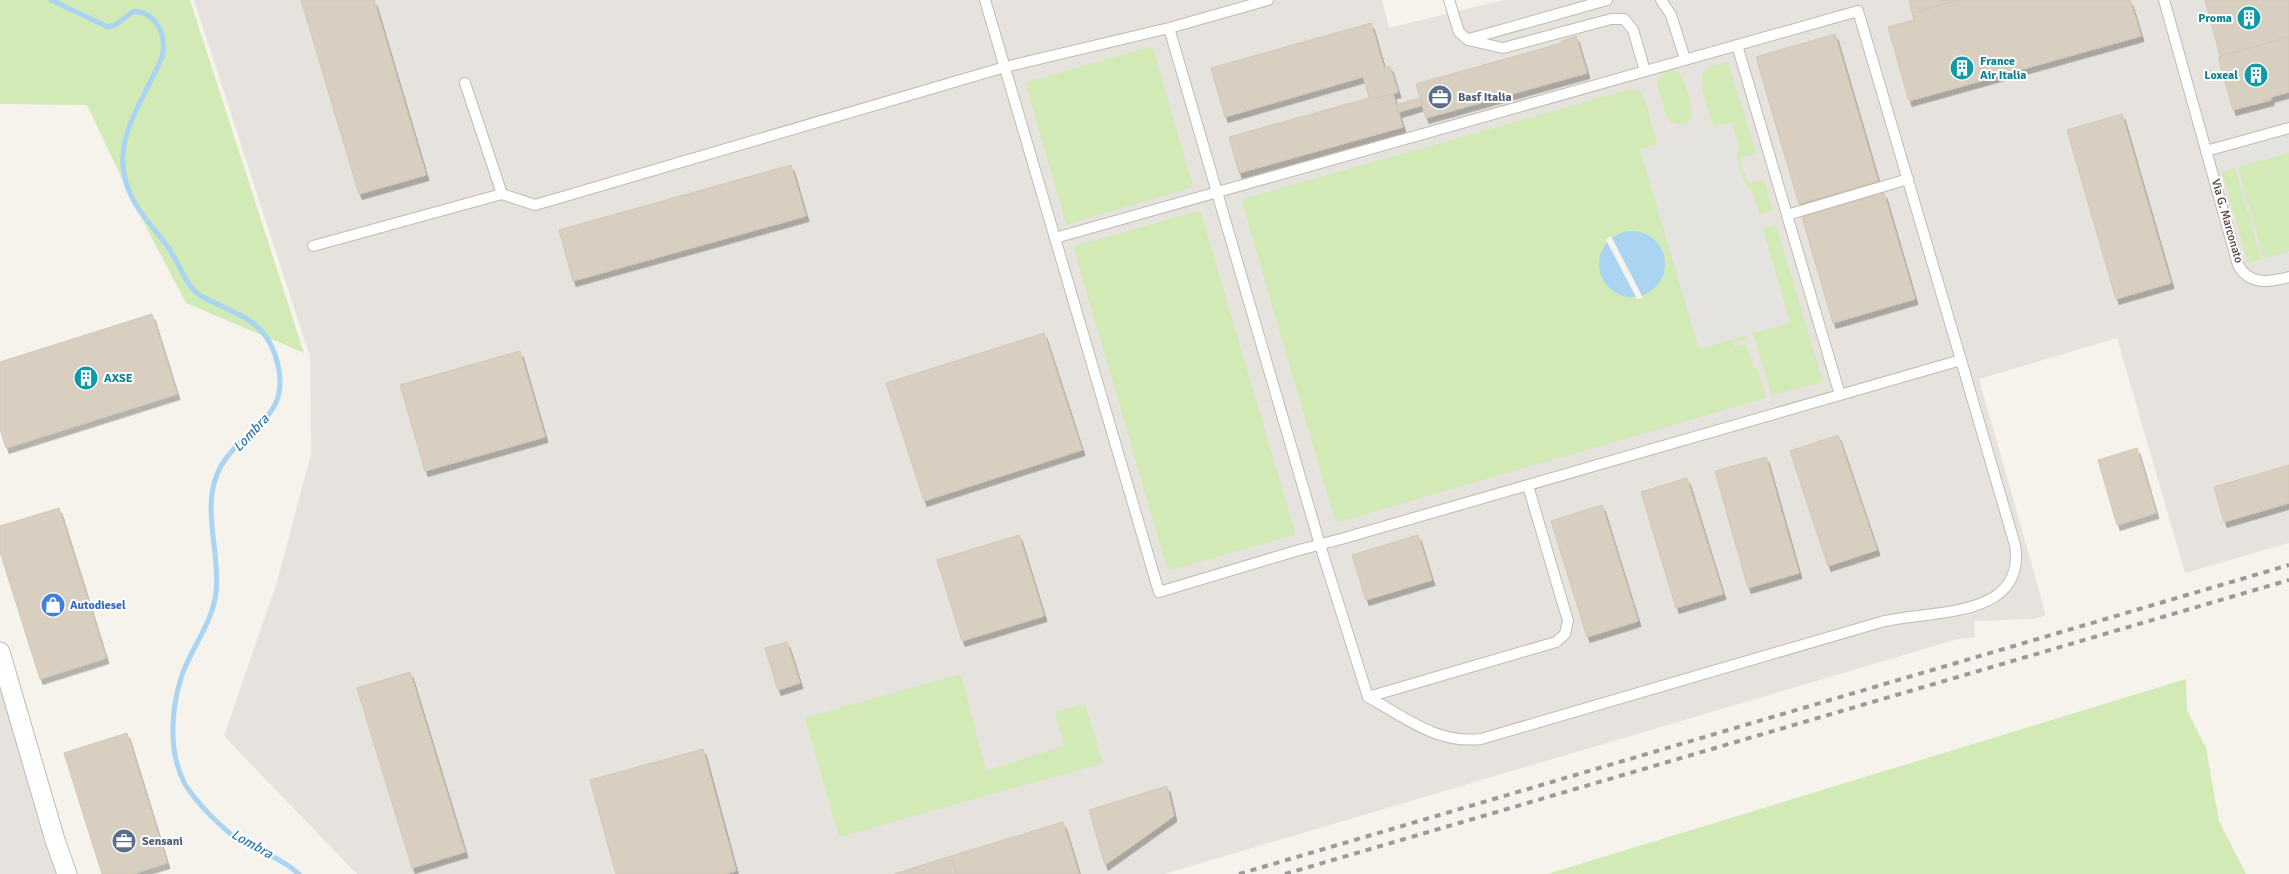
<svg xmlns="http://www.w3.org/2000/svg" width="2289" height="874" viewBox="0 0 2289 874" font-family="Signika,sans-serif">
  <defs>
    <filter id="shadow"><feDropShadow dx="3" dy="5.5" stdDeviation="0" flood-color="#0004"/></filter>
  </defs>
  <rect width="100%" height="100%" fill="#f6f3ec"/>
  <!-- industrial -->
  <g fill="#e6e2dd">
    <path d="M194 0H1382L1389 28 1503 0H2289V543L2185 573 2117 338 1979 379 2046 615 2034 619 1974 621 1975 637 1958 639 1164 874H357L224 736 277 582 311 454 310 357Z"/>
    <path d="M0 678 60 874H0Z"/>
  </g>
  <!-- green -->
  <g fill="#d2eab5">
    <path d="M0 0H190L304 353 186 303 135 206 87 105 0 104Z"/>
    <path d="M1149 47 1153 48 1193 187 1068 224 1066 223 1026 85 1027 82Z"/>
    <path d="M1728 62 1756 153 1740 158 1748 184 1764 179 1773 210 1759 215 1753 193 1745 184 1737 159 1739 148 1732 122 1714 127C1710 115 1695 78 1705 70 1711 65 1721 64 1728 62Z"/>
    <path d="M1665 71 1678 72C1684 78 1694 108 1691 116 1690 121 1687 123 1683 125L1671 122 1666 115 1657 82Z"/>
    <path d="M1628 90 1640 91 1644 97 1657 144 1640 149 1699 349 1747 335 1748 338 1733 343 1734 347 1746 344 1753 367 1757 369 1766 398 1338 522 1335 520 1242 202 1243 199Z"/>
    <path d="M2289 153V251L2264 259 2238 167Z"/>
    <path d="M2235 168 2261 259 2248 263 2222 172Z"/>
    <path d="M1198 211 1201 213 1295 532 1294 535 1170 570 1167 568 1074 249 1075 246Z"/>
    <path d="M1776 225 1823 382 1772 396 1753 333 1790 322 1763 229Z"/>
    <path d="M961 674 986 771 1064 746 1055 712 1085 704 1103 763 839 837 805 718Z"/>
    <path d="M2186 679 2187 710 2206 748 2219 821 2246 874H1547Z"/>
  </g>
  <!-- parking -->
  <g fill="#e5e3e0">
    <path d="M1732 122 1739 148 1737 159 1745 184 1753 193 1790 323 1699 349 1640 149Z"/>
    <path d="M2289 136V149L2238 164 2234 151Z"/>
    <path d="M2289 255V269L2278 272 2268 271 2265 262Z"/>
  </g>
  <!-- water -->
  <circle fill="#a9d4f2" cx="1632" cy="264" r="33"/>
  <!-- pier -->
  <path fill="#f6f3ec" d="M1610 236 1612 238 1643 298 1637 299 1636 297 1606 240Z"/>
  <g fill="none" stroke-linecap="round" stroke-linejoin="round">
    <!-- stream -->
    <path stroke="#a9d4f2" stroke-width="5" d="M51 0 108 27 115 25 134 11C158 13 167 37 162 57 140 109 101 151 138 208 147 222 159 234 168 247 179 262 185 286 201 296 236 316 267 317 278 365 291 420 242 428 221 466 199 505 221 551 216 592 213 623 190 649 181 678 171 710 168 753 185 784 192 796 203 808 213 818 222 826 229 834 239 840 261 853 278 856 299 874"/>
  </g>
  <!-- building -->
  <g fill="#d8cfc1" stroke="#d3c7b4" filter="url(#shadow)">
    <path d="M301 0H374L426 175 359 194Z"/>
    <path d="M1909 0H1959L1912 13Z"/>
    <path d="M1959 0H2130L2141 36 1909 101 1888 27 1914 20 1912 13Z"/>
    <path d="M2205 0H2289V37L2220 56Z"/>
    <path d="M1371 23 1384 68 1390 66 1398 92 1370 100 1363 77 1225 117 1211 68Z"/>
    <path d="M1835 34 1878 181 1799 204 1756 57Z"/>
    <path d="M1576 36 1587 73 1426 118 1416 84 1562 43V41Z"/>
    <path d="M2289 37V92L2271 97V100L2233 110 2218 57Z"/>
    <path d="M1393 94 1403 127 1239 173 1229 137 1369 98 1370 100Z"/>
    <path d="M1420 98 1423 105 1399 112 1396 105Z"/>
    <path d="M2122 114 2171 283 2116 299 2067 130Z"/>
    <path d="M791 165 806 216 573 281 559 230Z"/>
    <path d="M1884 193 1915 299 1833 323 1802 217Z"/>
    <path d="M152 314 177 394 6 448 0 429V362Z"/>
    <path d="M1044 333 1082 450 924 501 886 383Z"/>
    <path d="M520 351 545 437 425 471 400 385Z"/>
    <path d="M1838 435 1877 550 1828 566 1790 451Z"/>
    <path d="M2137 448 2156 513 2117 525 2098 460Z"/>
    <path d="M1766 457 1799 573 1748 588 1715 471Z"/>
    <path d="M2289 465V503L2224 522 2214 487Z"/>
    <path d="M1687 478 1723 594 1676 608 1641 492Z"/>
    <path d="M1602 505 1638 621 1587 637 1551 521Z"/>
    <path d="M59 508 106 658 40 679 0 552V526Z"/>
    <path d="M1019 535 1044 616 962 641 937 560Z"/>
    <path d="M1418 535 1432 580 1366 600 1352 555Z"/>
    <path d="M787 642 800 683 778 690 765 648Z"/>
    <path d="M410 672 465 852 412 868 357 688Z"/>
    <path d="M127 733 167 863 132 874H102L64 753Z"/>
    <path d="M703 749 736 871 724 874H616L590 780Z"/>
    <path d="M1167 786 1174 816 1105 865 1089 810Z"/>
    <path d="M1063 822 1079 874H957L951 856Z"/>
    <path d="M951 856 957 874H894Z"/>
  </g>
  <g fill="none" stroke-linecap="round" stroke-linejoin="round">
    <defs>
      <g id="lane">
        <path d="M985 0 1159 592 1299 550 1341 539 1961 360 2015 545C2027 620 1928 610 1881 622L1481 739C1436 744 1405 717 1368 697L1320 545 1169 28 1268 0"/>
        <path d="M1449 0 1459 32 1468 40 1503 48 1611 19H1624L1633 30 1645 71"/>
        <path d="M1661 0 1671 15 1685 59"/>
        <path d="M2164 0 2238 265C2250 286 2269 282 2289 277"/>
        <path d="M1469 39 1607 0"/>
        <path d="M1737 45 1840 395"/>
        <path d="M465 83 502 194 535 205 1005 67 1169 28"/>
        <path d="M2206 151 2289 128"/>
        <path d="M1787 215 1908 179"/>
        <path d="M1055 238 1858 11 1961 360"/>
        <path d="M313 246 502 194"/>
        <path d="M1368 697 1556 642 1565 634 1568 621 1528 486"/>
      </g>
      <path id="street" d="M0 652 55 840 67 874"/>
    </defs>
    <!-- lane casing -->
    <use href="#lane" stroke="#c2bbae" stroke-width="12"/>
    <!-- street casing -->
    <use href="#street" stroke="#c2bbae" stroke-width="21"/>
    <!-- lane -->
    <use href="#lane" stroke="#fff" stroke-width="10"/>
    <!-- street -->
    <use href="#street" stroke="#fff" stroke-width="19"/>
    <!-- rail -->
    <g stroke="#9a9a9a" stroke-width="4" stroke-dasharray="6 6" stroke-linecap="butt">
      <path d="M1239 874 2289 565"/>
      <path d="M1285 874 2289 580"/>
    </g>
  </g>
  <!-- icons -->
  <defs>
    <symbol id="building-disc" viewBox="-11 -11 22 22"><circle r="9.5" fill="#0f9aa8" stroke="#fff"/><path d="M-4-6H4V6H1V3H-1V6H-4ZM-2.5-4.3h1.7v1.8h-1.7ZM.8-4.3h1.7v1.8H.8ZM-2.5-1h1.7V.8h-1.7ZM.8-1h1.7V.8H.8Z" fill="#fff"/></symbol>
    <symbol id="office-disc" viewBox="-11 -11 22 22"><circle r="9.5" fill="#5c6f8a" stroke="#fff"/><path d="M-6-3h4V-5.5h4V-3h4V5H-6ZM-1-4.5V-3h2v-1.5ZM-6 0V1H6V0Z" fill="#fff"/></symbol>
    <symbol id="shop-disc" viewBox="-11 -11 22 22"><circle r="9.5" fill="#3f7fe0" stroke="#fff"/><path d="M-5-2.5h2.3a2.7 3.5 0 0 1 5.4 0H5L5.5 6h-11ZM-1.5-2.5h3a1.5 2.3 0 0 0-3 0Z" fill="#fff"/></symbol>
  </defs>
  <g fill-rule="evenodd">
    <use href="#building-disc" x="2235" y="4" width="28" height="28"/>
    <use href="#building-disc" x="1948" y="54" width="28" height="28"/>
    <use href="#building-disc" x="2242" y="61" width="28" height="28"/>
    <use href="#office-disc" x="1426" y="83" width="28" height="28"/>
    <use href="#building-disc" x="72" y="364" width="28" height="28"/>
    <use href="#shop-disc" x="39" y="591" width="28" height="28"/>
    <use href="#office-disc" x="110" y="827" width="28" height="28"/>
  </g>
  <g text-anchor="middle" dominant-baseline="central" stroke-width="4" stroke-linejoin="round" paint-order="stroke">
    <!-- culture labels -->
    <g font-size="12" font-weight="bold" fill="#0d838f" stroke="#fff" text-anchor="end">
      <text x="2232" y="18">Proma</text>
      <text x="1980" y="61" text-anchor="start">France<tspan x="1980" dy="14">Air Italia</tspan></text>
      <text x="2238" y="75">Loxeal</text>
      <text x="104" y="378" text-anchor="start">AXSE</text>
    </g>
    <!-- service labels -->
    <g font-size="12" font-weight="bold" fill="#4e5e75" stroke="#fff" text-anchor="start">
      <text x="1458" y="97">Basf Italia</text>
      <text x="142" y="841">Sensani</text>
    </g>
    <!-- street labels -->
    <g font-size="12" fill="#4b4439" stroke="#fff">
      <text transform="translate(2227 221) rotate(74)">Via G. Marconato</text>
    </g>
    <!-- shop labels -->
    <g font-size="12" font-weight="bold" fill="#366cbe" stroke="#fff" text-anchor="start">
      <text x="70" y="605">Autodiesel</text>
    </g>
    <!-- water labels -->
    <g font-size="14" font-style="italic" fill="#2e7ab2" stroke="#fff">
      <text transform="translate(251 433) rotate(-47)">Lombra</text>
      <text transform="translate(252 844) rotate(29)">Lombra</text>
    </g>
  </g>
</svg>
